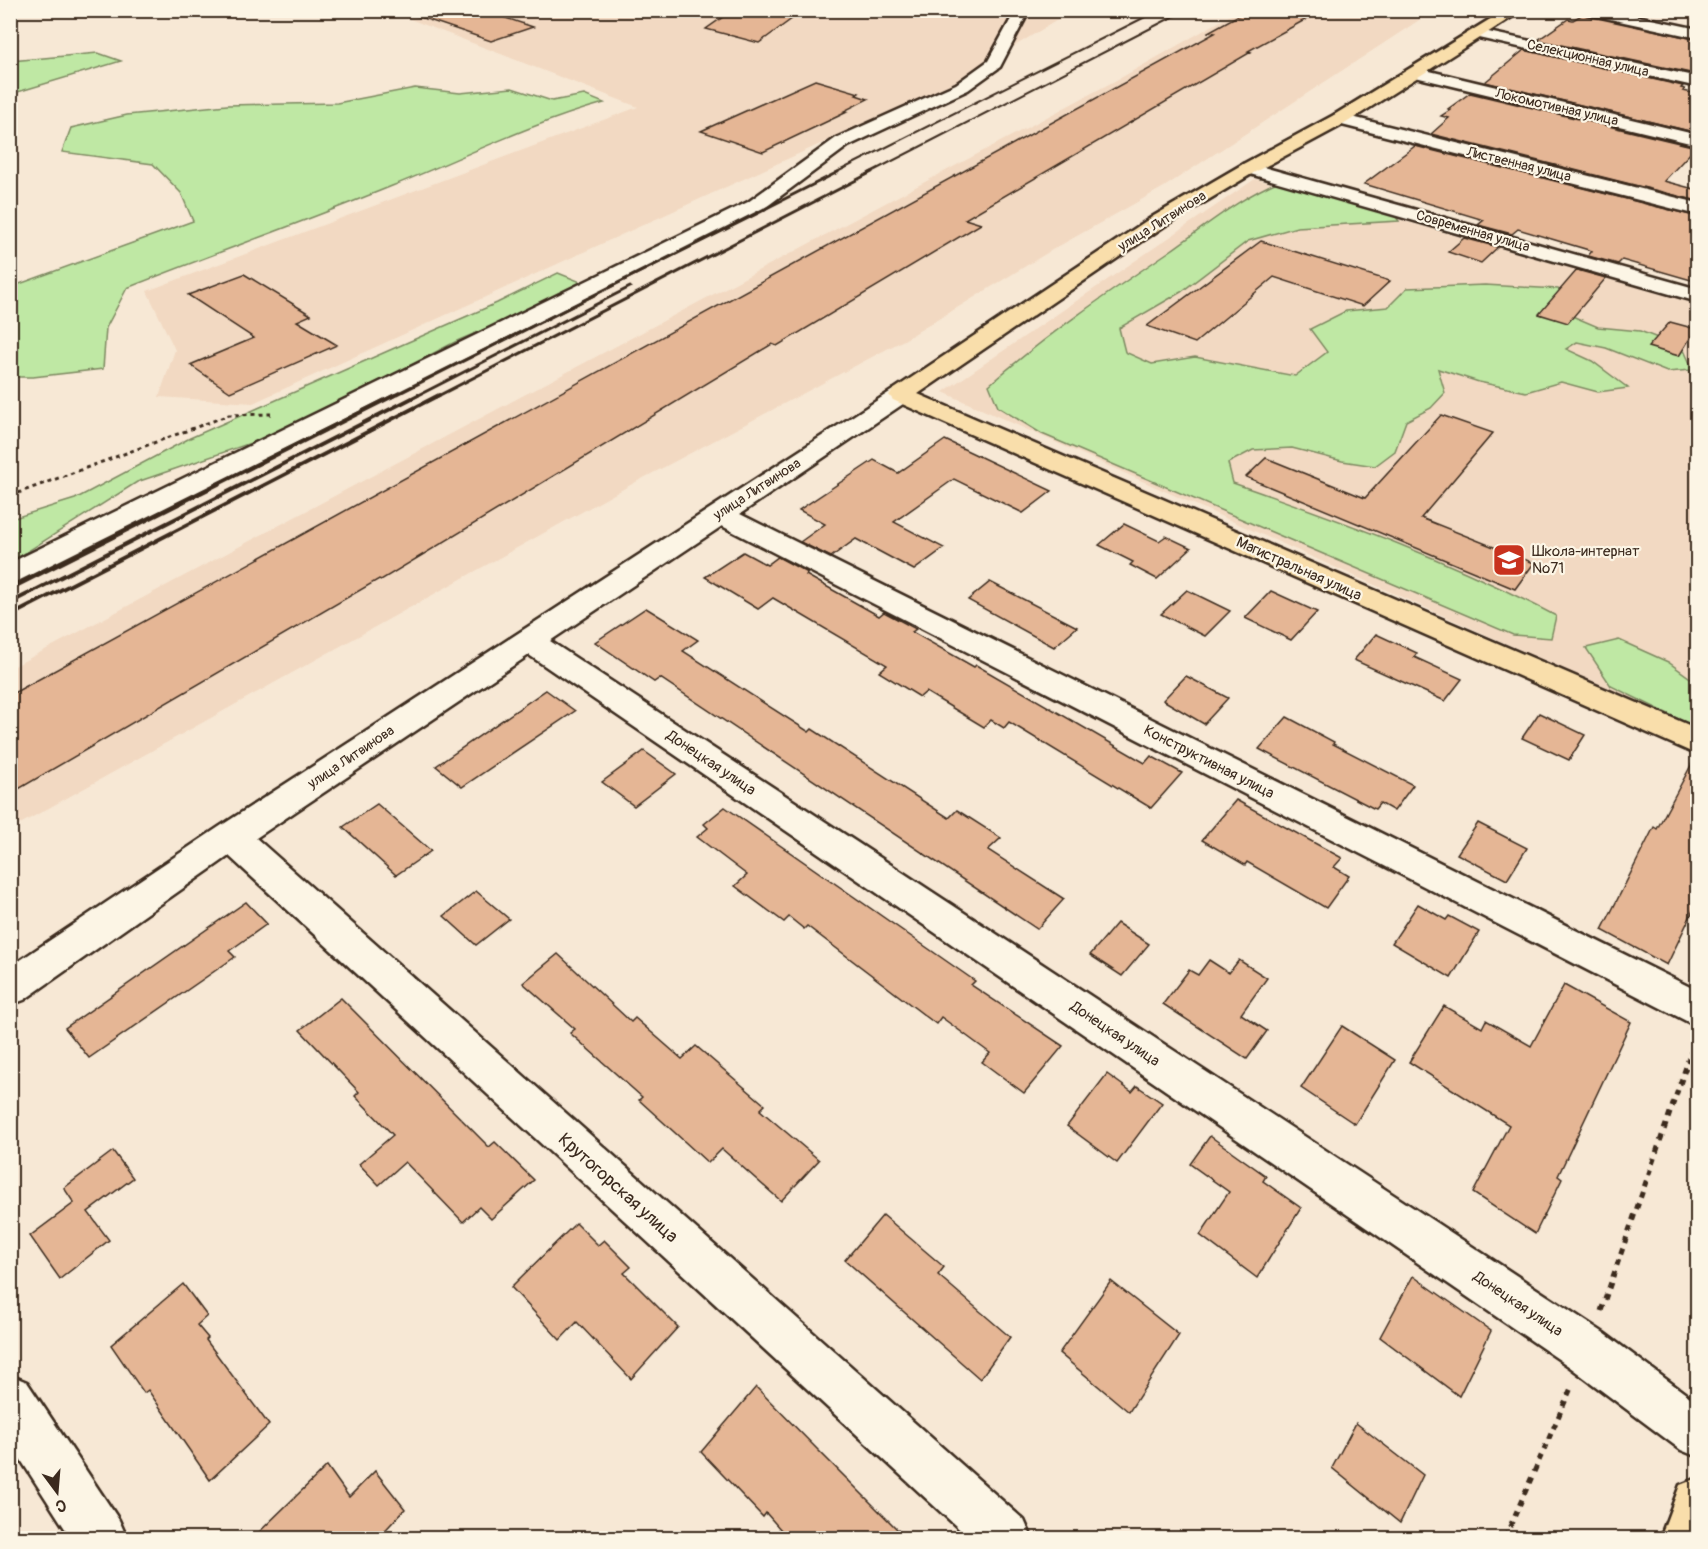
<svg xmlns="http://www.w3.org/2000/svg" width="1708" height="1549" viewBox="0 0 1708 1549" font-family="Pangolin,sans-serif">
  <rect width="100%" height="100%" fill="#f7e8d5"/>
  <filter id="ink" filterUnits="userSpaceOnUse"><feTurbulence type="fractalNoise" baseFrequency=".0167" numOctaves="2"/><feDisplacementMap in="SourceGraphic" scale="12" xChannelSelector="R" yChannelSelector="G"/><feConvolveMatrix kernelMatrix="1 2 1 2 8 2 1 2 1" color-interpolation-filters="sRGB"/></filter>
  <g filter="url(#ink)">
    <!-- built -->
    <g fill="#f2d9c2">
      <path d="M389 11H1072L956 82 253 403 159 397 175 350 147 291 638 107Z"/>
      <path d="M1238 11H1433L1164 187 1052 250 904 340 634 483 11 829V668L1124 76Z"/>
      <path d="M1255 179 1697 304V729L943 392Z"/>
    </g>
    <!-- green -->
    <g fill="#bfe8a4" stroke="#7d8961" stroke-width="1.5">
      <path d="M98 53 121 61 11 94V61Z"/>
      <path d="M415 88 460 93 512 88 552 101 584 95 604 103C531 123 462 158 392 186 304 222 215 253 127 288L106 328 103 369 33 377H11V287L193 221 181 193 153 164 62 152 71 128 127 115 227 105 337 103Z"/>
      <path d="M1287 178 1390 209 1399 221 1297 227 1248 241 1181 292 1119 328 1125 352 1152 364 1195 357 1295 376 1327 352 1310 329 1346 311 1388 307 1407 288 1485 285 1558 289 1576 302 1565 313 1598 327 1640 331 1683 348 1693 370 1698 369 1697 399 1693 395 1690 371 1692 370 1667 372 1606 348 1577 342 1566 349 1592 361 1628 388 1598 392 1561 382 1526 392 1479 382 1438 369 1445 393 1431 408 1406 421 1395 451 1375 466 1342 461 1292 448 1253 450 1228 463 1233 483C1343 521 1454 562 1556 616L1551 638 1513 635 1042 434 998 407 989 385C1045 336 1108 293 1170 251 1207 225 1244 194 1287 178Z"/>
      <path d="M558 273 586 284 568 294 457 341 280 433 137 482 11 562V519L75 499 190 438 497 303Z"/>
      <path d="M1619 640 1668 662 1697 683V728L1611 686 1586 648Z"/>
    </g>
    <!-- building -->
    <g fill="#e5b695" stroke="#3b2a1e" stroke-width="1.5">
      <path d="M415 10H482L533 27 491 41 414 15Z"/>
      <path d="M733 10H804L759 43 706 29Z"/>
      <path d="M1248 10H1323L1248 51 1251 52 965 219 981 224 777 346 772 344 381 580 379 579 10 794V695L1215 33 1208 32Z"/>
      <path d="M1583 14 1698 40V72L1695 74 1538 40 1568 19 1573 20Z"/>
      <path d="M1524 50 1683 86 1681 88 1685 89 1683 91 1698 94V133L1485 82Z"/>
      <path d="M815 80 859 93 856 95 868 99 844 111 847 112 763 152 701 131Z"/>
      <path d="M1470 93 1696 147 1664 181 1698 190V201L1431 134 1449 118 1441 116 1450 110 1448 109Z"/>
      <path d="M1415 146 1698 217V282L1622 260 1618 264 1588 256 1592 251 1518 229 1512 234 1478 225 1484 220 1364 184Z"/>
      <path d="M1464 238 1498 247 1481 263 1448 252Z"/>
      <path d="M1261 241 1390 281 1363 306 1274 277 1195 343 1147 326Z"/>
      <path d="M1577 270 1606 278 1568 323 1539 314Z"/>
      <path d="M244 274 311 315 297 321 337 345 230 392 190 365 254 338 188 295Z"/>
      <path d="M1670 322 1696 329 1679 356 1648 347Z"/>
      <path d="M1441 415 1493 433 1421 518 1534 563 1515 589 1246 477 1266 458 1365 498Z"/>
      <path d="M945 440 1052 491 1023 513 954 479 894 522 944 548 914 570 856 539 831 557 800 542 825 524 799 510 874 460 898 473Z"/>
      <path d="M1124 524 1159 541 1166 536 1191 548 1157 579 1130 565 1133 562 1099 545Z"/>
      <path d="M743 552 767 565 778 557 808 573 806 575 879 616 884 612 916 629 912 632 974 667 976 665 1145 763 1151 756 1182 773 1151 808 1009 722 1004 728 991 720 984 727 926 692 920 697 879 672 887 665 773 598 758 609 705 577Z"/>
      <path d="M990 582 1077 627 1054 647 968 600Z"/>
      <path d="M1187 590 1230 611 1205 636 1161 614Z"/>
      <path d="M1271 591 1317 612 1291 640 1245 618Z"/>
      <path d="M646 608 698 640 683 651 809 732 812 729 949 818 957 810 1001 838 988 850 1064 899 1037 929 660 678 654 682 595 642Z"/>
      <path d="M1376 634 1417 653 1414 657 1462 679 1445 701 1354 660Z"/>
      <path d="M1186 676 1228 698 1204 724 1163 700Z"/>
      <path d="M546 690 575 711 462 787 436 766Z"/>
      <path d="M1539 713 1585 735 1569 760 1522 738Z"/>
      <path d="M1287 717 1334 742 1333 744 1413 785 1394 811 1380 803 1375 809 1259 749Z"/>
      <path d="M644 751 676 774 634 806 602 782Z"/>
      <path d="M1696 756 1698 757V900L1667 965 1602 930 1654 827 1657 829Z"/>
      <path d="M1236 800 1342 858 1334 867 1349 876 1326 908 1247 862 1245 865 1202 840Z"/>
      <path d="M377 804 431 851 396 875 343 827Z"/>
      <path d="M725 807 975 981 971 985 1063 1046 1024 1093 982 1062 990 1053 941 1017 936 1024 807 926 804 929 789 917 784 922 735 886 747 875 697 837 708 828 704 824Z"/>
      <path d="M1478 823 1527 848 1507 880 1457 854Z"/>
      <path d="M476 891 509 919 476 945 444 916Z"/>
      <path d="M246 902 267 924 229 951 235 957 89 1058 65 1028Z"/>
      <path d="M1418 904 1446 920 1449 916 1479 932 1451 978 1392 943Z"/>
      <path d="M1117 923 1149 944 1122 976 1090 955Z"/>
      <path d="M558 954 631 1022 635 1018 682 1059 696 1046 765 1105 760 1110 819 1160 781 1201 722 1149 708 1163 639 1100 642 1097 570 1033 575 1029 523 983Z"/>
      <path d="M1209 960 1229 973 1239 960 1267 978 1241 1014 1267 1031 1247 1059 1163 1004 1189 970 1198 975Z"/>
      <path d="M1564 985 1631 1022 1558 1176 1562 1179 1535 1234 1473 1193 1509 1125 1409 1062 1444 1006 1482 1028 1486 1020 1531 1046Z"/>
      <path d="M341 998 489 1147 495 1142 534 1180 491 1219 479 1207 463 1222 405 1162 379 1185 359 1164 393 1135 355 1096 359 1092 300 1030Z"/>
      <path d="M1342 1026 1395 1060 1355 1124 1301 1088Z"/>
      <path d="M1107 1074 1132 1092 1137 1086 1162 1103 1117 1163 1067 1126Z"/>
      <path d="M1210 1136 1266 1176 1263 1181 1301 1208 1257 1278 1200 1235 1229 1192 1190 1164Z"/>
      <path d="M113 1151 133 1178 88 1212 109 1240 60 1279 30 1236 74 1203 64 1188Z"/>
      <path d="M883 1215 944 1267 938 1275 1010 1337 980 1379 845 1260Z"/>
      <path d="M576 1223 598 1245 604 1240 631 1267 624 1273 678 1327 631 1379 577 1322 560 1340 511 1287Z"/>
      <path d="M1413 1276 1491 1331 1459 1396 1380 1337Z"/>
      <path d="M1111 1281 1179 1335 1129 1412 1059 1353Z"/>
      <path d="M183 1284 207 1316 197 1325 208 1338 206 1340 269 1425 210 1480 148 1390 144 1393 111 1345Z"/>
      <path d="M756 1387 817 1449 907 1539H789L766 1513 763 1517 701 1452Z"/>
      <path d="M1356 1423 1423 1475 1400 1523 1332 1468Z"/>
      <path d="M327 1466 349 1497 375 1471 405 1509 377 1539H252Z"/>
    </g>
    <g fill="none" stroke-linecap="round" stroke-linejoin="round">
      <defs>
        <g id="minor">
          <path d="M1007 10H1022L1026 17 1000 67 968 90 848 146 762 210 20 580 10 583V563L748 202 836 138 956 84 988 61 1012 17Z"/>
          <path d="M1580 10H1609L1698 29V38L1587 14Z"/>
          <path d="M1479 30 1698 77V87L1474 37 1472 34Z"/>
          <path d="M1417 68 1698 135V145L1411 76 1409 73Z"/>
          <path d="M1340 114 1698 203V215L1334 123 1331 119 1334 115Z"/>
          <path d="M1249 163 1698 289V302L1243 172 1240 168 1243 164Z"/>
          <path d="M901 388 909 390 913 395 909 400 740 514 1698 991V1027L722 526 550 641 1604 1333 1698 1403V1457L1681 1450 1570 1367 529 655 256 838 1024 1520 1032 1538H969L229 856 24 1000 10 1005V967L219 827 893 390Z"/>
          <path d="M10 1375 27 1382 119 1520 127 1538H71L10 1443Z"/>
        </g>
        <g id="major">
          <path d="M1505 10H1523L1346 123 1255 172 1166 225 918 394 1698 729V755L893 400 889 395 893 390 1152 217 1243 164 1334 115Z"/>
          <path d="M1698 1478V1538H1660L1680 1485Z"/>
        </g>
      </defs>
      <!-- minor casing -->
      <use href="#minor" stroke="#3b2a1e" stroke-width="5"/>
      <!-- major casing -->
      <use href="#major" stroke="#3b2a1e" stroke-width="5"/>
      <!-- path-far2 -->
      <path stroke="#3b2a1e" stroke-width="3" stroke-dasharray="4 4" stroke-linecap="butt" d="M10 496 229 415 271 414"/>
      <!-- path-far1 -->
      <path stroke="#3b2a1e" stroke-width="4" stroke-dasharray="4.5 4.5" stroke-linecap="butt" d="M1687 1062 1694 1043"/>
      <!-- path -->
      <g stroke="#3b2a1e" stroke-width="5" stroke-dasharray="6 6" stroke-linecap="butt">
        <path d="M1601 1311 1688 1061"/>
        <path d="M1505 1538 1571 1388"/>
      </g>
      <!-- minor -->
      <use href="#minor" fill="#fcf5e5" fill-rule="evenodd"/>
      <!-- major -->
      <use href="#major" fill="#f9deab" fill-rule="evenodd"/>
      <!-- rail-far2 -->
      <g stroke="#3b2a1e" stroke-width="2">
        <path d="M835 173 1159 10"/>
        <path d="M869 173 1186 10"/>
      </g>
      <!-- rail-far1 -->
      <g stroke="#3b2a1e" stroke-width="3">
        <path d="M392 397 838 172"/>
        <path d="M415 397 630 287"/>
        <path d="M436 397 872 172"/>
      </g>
      <!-- rail -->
      <g stroke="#3b2a1e" stroke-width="4">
        <path d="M10 589 395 395"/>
        <path d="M10 603 418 395"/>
        <path d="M10 616 439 395"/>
      </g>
    </g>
  </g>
  <!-- icons -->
  <defs>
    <symbol id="school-square" viewBox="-11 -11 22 22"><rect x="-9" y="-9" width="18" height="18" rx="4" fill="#c8321e" stroke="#fcf5e5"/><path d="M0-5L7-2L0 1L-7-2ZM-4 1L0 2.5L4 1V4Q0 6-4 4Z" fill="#fff"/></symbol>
  </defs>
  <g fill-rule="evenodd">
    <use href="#school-square" x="1490" y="541" width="38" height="38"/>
  </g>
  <g text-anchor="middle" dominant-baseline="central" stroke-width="4.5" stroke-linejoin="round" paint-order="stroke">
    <!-- far-street labels -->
    <g font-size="14" fill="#3b2a1e" stroke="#fcf5e5">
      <text transform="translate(1588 58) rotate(13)">Селекционная улица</text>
      <text transform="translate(1557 107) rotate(13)">Локомотивная улица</text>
      <text transform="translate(1519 164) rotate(14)">Лиственная улица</text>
      <text transform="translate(1162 221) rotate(-32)">улица Литвинова</text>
      <text transform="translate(1473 231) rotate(16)">Современная улица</text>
      <text transform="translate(757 489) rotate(-33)">улица Литвинова</text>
      <text transform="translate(351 757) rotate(-34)">улица Литвинова</text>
    </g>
    <!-- poi labels -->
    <g font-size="15" fill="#3b2a1e" stroke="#fcf5e5" text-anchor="start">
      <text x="1532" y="551">Школа-интернат<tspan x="1532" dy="17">№71</tspan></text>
    </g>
    <!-- street labels -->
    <g font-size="15" fill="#3b2a1e" stroke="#fcf5e5">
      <text transform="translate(1299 569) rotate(24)">Магистральная улица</text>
      <text transform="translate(1209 762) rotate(27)">Конструктивная улица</text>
      <text transform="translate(711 763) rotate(34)">Донецкая улица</text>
      <text transform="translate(1115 1034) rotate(34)">Донецкая улица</text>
      <text transform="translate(1518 1304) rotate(34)">Донецкая улица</text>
    </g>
    <!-- near-street labels -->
    <g font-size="18" fill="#3b2a1e" stroke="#fcf5e5">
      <text transform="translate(618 1188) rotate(42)">Крутогорская улица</text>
    </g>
  </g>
  <!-- margin -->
  <rect width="1708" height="1549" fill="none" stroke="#fcf5e5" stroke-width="36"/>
  <rect x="18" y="18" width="1672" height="1513" fill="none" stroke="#3b2a1e" stroke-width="2" filter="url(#ink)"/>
  <!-- north arrow -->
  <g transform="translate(57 1492) rotate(164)" stroke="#fcf5e5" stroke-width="4.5" paint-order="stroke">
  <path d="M0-4.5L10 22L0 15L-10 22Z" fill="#3b2a1e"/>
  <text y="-9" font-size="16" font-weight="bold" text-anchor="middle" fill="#3b2a1e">С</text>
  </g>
</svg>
